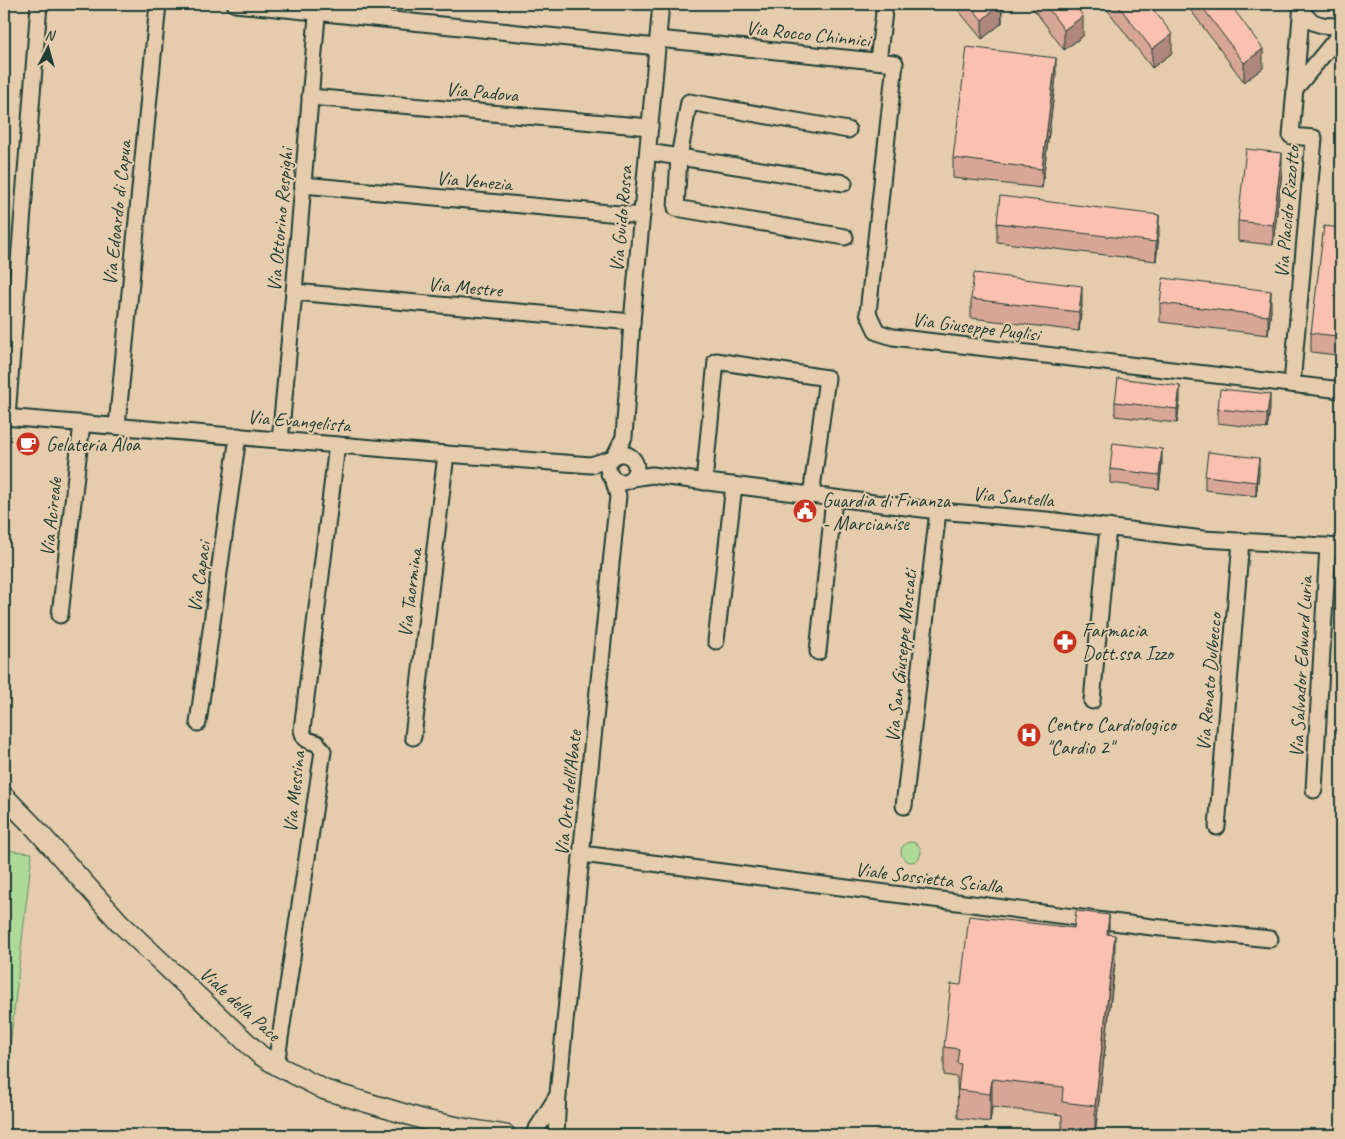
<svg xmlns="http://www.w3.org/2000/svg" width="1345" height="1139" viewBox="0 0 1345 1139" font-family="Caveat,sans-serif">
  <rect width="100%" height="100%" fill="#e5ccad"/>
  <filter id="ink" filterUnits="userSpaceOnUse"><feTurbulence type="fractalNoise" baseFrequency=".02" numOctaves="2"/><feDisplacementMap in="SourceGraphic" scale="10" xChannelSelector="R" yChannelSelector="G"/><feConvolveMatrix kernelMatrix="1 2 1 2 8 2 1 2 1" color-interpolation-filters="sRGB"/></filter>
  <g filter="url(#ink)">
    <!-- green -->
    <g fill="#aeda98" stroke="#668c66">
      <circle cx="911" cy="852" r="10"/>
      <path d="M4 850 32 853 4 1099Z"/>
    </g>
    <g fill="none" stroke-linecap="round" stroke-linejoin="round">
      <defs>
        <g id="minor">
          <path d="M235 4 657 47"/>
          <path d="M1302 7C1303 9 1304 12 1305 15 1313 26 1329 27 1341 25"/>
          <path d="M658 39 895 63 868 313 877 332 893 337 1341 390"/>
          <path d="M878 61 885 4"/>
          <path d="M1295 89 1341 33"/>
          <path d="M310 97 650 127"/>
          <path d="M648 152 844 183"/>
          <path d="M303 185 642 216"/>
          <path d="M845 237 676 208 679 157 689 102 848 130"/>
          <path d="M294 292 632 322"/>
          <path d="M1292 384 1314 138 1291 136 1302 4"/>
          <path d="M4 417 446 454 591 465 610 459"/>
          <path d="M7 417 39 4"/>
          <path d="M117 426 158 4"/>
          <path d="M280 440 294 292 318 4"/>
          <circle cx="622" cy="468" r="14"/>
          <path d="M615 455 624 437 632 322 661 4"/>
          <path d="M632 478 652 475 938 511 1047 520 1203 539 1341 547"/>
          <path d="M704 482 716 361 827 378 811 496"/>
          <path d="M60 615 82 423"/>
          <path d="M716 641 734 485"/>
          <path d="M818 652 834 499"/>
          <path d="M1092 701 1108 527"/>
          <path d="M198 723 238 436"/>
          <path d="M413 737 446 454"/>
          <path d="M1314 790 1328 546"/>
          <path d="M904 806 938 511"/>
          <path d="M1217 827 1241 541"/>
          <path d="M582 854 1152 927 1270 939"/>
          <path d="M276 1065 323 751 317 743C308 741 304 740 302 730L337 445"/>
          <path d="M533 1135 558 1095"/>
          <path d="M556 1135 558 1094 584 826 618 496 613 478"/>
        </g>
        <path id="tertiary" d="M4 796 35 828 120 923 260 1055 276 1065 325 1090 425 1120 468 1129 506 1135"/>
      </defs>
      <!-- minor casing -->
      <use href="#minor" stroke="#1f3d34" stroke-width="19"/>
      <!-- tertiary casing -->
      <use href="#tertiary" stroke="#1f3d34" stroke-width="22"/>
      <!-- minor -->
      <use href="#minor" stroke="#e5ccad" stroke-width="15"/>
      <!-- tertiary -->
      <use href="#tertiary" stroke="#e5ccad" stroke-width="19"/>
    </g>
    <!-- wall -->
    <g fill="#d7a697" stroke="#1f3d34">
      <path d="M953 4H1002V23L982 39Z"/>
      <path d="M1030 4H1074L1083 36 1064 50Z"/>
      <path d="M1103 4H1149L1172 53 1152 68Z"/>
      <path d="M1186 4H1230L1263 68 1244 82Z"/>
      <path d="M1056 77 1042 188 953 178V158Z"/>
      <path d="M1282 172 1273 245 1238 241V221Z"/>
      <path d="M997 223 1159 235 1156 261 997 242Z"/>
      <path d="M1341 228 1337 355 1311 352V333Z"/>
      <path d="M971 299 1082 305 1079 331 971 318Z"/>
      <path d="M1160 303 1271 310 1268 335 1160 322Z"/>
      <path d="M1180 400 1177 423 1115 416V402Z"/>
      <path d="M1218 409H1270L1267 429 1218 423Z"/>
      <path d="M1162 463 1159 489 1110 483V469Z"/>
      <path d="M1259 473 1256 496 1205 490V476Z"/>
      <path d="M1109 934 1115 963 1095 1134 1062 1130V1115L992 1107 990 1122 958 1118 957 1077 944 1075V1047L961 985Z"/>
    </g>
    <!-- shaded-wall -->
    <g fill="#af877b" stroke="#1f3d34">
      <path d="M1001 4 1002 23 982 39V20Z"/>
      <path d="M1083 16V36L1064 50V30Z"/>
      <path d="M1172 34V53L1152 68V49Z"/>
      <path d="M1263 49V68L1244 82V63Z"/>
      <path d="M1056 58V77L1042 188V169Z"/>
      <path d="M1282 153V172L1273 245V225Z"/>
      <path d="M1159 215V235L1156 261V242Z"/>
      <path d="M1082 286V305L1079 331V312Z"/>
      <path d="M1271 291V310L1268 335V316Z"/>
      <path d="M1341 296V316L1337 355V336Z"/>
      <path d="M1180 386V400L1177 423V409Z"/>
      <path d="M1270 394V409L1267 429V414Z"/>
      <path d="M1162 449V463L1159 489V475Z"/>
      <path d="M1259 458V473L1256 496V482Z"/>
      <path d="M1109 915V943L1107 934Z"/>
      <path d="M1115 935V963L1095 1134V1106Z"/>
      <path d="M992 1079V1107L990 1122V1094Z"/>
    </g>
    <!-- building -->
    <g fill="#fac1b0" stroke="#1f3d34">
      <path d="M969 4H1001L982 20Z"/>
      <path d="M1045 4H1074L1083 16 1064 30Z"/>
      <path d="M1117 4H1149L1172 34 1152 49Z"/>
      <path d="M1200 4H1230L1263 49 1244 63Z"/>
      <path d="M967 47 1056 58 1042 169 953 158Z"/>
      <path d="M1246 149 1282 153 1273 225 1238 221Z"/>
      <path d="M1000 196 1159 215 1156 242 997 223Z"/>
      <path d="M1324 226 1341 228V296L1337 336 1311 333Z"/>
      <path d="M974 273 1082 286 1079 312 971 299Z"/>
      <path d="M1163 278 1271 291 1268 316 1160 303Z"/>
      <path d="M1118 378 1180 386 1177 409 1115 402Z"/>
      <path d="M1220 389 1270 394 1267 414 1218 409Z"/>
      <path d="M1113 443 1162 449 1159 475 1110 469Z"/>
      <path d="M1208 452 1259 458 1256 482 1205 476Z"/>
      <path d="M1076 911 1109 915 1107 934 1115 935 1095 1106 1062 1102 1063 1087 992 1079 990 1094 958 1090 961 1064 957 1063 959 1049 944 1047 951 984 961 985 969 916 1074 928Z"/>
    </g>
  </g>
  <!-- icons -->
  <defs>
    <symbol id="cafe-disc" viewBox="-11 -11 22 22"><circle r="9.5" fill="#c8321e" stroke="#e5ccad"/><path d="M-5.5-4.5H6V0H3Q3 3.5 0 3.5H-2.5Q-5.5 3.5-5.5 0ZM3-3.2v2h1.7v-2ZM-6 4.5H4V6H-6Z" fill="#fff"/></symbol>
    <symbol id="civic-disc" viewBox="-11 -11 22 22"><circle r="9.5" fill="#c8321e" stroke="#e5ccad"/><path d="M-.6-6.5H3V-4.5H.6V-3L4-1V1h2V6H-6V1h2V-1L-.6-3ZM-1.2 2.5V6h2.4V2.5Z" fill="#fff"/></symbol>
    <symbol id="pharmacy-disc" viewBox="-11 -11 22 22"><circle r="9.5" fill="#c8321e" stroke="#e5ccad"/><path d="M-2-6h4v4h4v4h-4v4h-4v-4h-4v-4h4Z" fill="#fff"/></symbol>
    <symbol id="hospital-disc" viewBox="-11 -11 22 22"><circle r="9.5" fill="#c8321e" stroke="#e5ccad"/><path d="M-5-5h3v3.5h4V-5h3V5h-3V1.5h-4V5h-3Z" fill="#fff"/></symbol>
  </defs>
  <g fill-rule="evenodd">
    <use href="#cafe-disc" x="14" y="430" width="28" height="28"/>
    <use href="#civic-disc" x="791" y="497" width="28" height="28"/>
    <use href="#pharmacy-disc" x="1051" y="628" width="28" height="28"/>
    <use href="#hospital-disc" x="1015" y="721" width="28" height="28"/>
  </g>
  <g text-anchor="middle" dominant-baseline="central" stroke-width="4" stroke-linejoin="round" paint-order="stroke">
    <!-- street labels -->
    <g font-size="20" fill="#1f3d34" stroke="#e5ccad">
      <text transform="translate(808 34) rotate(6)">Via Rocco Chinnici</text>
      <text transform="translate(482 92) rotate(5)">Via Padova</text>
      <text transform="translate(474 181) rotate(5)">Via Venezia</text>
      <text transform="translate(1287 212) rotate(-85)">Via Placido Rizzotto</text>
      <text transform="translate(117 213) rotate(-84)">Via Edoardo di Capua</text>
      <text transform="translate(621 219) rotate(-85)">Via Guido Rossa</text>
      <text transform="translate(280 220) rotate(-85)">Via Ottorino Respighi</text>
      <text transform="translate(465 287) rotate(5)">Via Mestre</text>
      <text transform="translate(976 327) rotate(7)">Via Giuseppe Puglisi</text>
      <text transform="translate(299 421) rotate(5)">Via Evangelista</text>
      <text transform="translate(1013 497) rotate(5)">Via Santella</text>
      <text transform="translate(51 517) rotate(-84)">Via Acireale</text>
      <text transform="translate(199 577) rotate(-82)">Via Capaci</text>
      <text transform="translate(410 593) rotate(-83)">Via Taormina</text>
      <text transform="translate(901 656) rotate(-84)">Via San Giuseppe Moscati</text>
      <text transform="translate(1301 667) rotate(-87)">Via Salvador Edward Luria</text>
      <text transform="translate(1209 682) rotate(-85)">Via Renato Dulbecco</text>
      <text transform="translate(294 792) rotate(-84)">Via Messina</text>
      <text transform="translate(568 793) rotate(-84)">Via Orto dell'Abate</text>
      <text transform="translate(929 878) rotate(7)">Viale Sossietta Scialla</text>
      <text transform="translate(240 1004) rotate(42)">Viale della Pace</text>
    </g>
    <!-- poi labels -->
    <g font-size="20" fill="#1f3d34" stroke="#e5ccad" text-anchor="start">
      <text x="46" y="444">Gelateria Aloa</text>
      <text x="822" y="500">Guardia di Finanza<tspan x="822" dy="23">- Marcianise</tspan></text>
      <text x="1082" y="630">Farmacia<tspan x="1082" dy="23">Dott.ssa Izzo</tspan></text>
      <text x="1046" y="724">Centro Cardiologico<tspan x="1046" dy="23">"Cardio 2"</tspan></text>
    </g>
  </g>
  <!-- margin -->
  <rect width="1345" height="1139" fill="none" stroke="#e5ccad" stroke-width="20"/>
  <rect x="10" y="10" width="1325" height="1119" fill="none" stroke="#1f3d34" stroke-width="2" filter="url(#ink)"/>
  <!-- north arrow -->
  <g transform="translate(48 48) rotate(6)" stroke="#e5ccad" stroke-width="4" paint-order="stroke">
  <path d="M0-4L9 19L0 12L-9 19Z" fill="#1f3d34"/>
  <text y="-8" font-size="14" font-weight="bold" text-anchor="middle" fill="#1f3d34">N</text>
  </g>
</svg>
